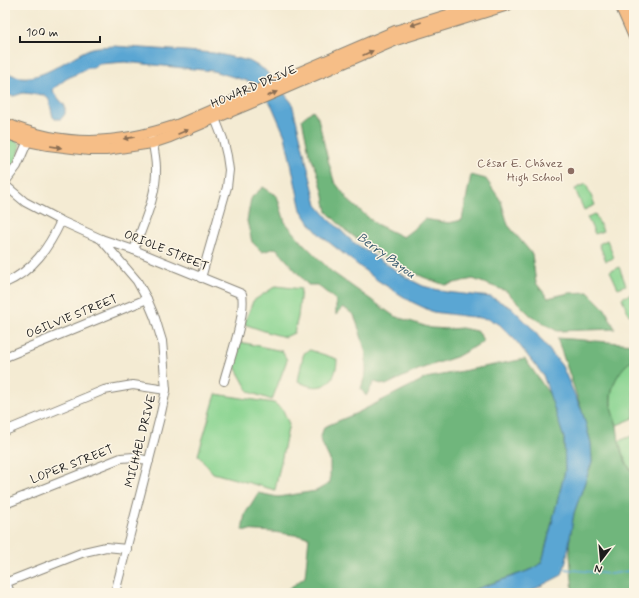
<svg xmlns="http://www.w3.org/2000/svg" width="639" height="598" viewBox="0 0 639 598" font-family="Mynerve,sans-serif">
  <rect width="100%" height="100%" fill="#fcf5e5"/>
  <filter id="ink" filterUnits="userSpaceOnUse"><feTurbulence type="fractalNoise" baseFrequency=".025" numOctaves="2"/><feDisplacementMap in="SourceGraphic" scale="8" xChannelSelector="R" yChannelSelector="G"/><feConvolveMatrix kernelMatrix="1 2 1 2 8 2 1 2 1" color-interpolation-filters="sRGB"/></filter>
  <filter id="wash" filterUnits="userSpaceOnUse"><feTurbulence type="fractalNoise" baseFrequency=".012" numOctaves="4" result="noise"/><feDisplacementMap in="SourceGraphic" scale="16" xChannelSelector="R" yChannelSelector="G"/><feGaussianBlur stdDeviation="0.9" result="paint"/><feColorMatrix in="noise" values="0 0 0 0 0 0 0 0 0 0 0 0 0 0 0 0 0 1.4 0 .05"/><feComposite in="paint" operator="in"/></filter>
  <g filter="url(#wash)">
    <rect width="100%" height="100%" fill="#f4ebd3"/>
    <!-- green -->
    <g fill="#8ad491" stroke="#537856">
      <path d="M5 136C9 137 14 138 17 141 27 147 11 169 5 174Z"/>
      <path d="M586 184 595 205 584 210 575 189Z"/>
      <path d="M595 214 603 231 595 234 587 217Z"/>
      <path d="M607 240 614 258 606 261 599 244Z"/>
      <path d="M619 267 626 285 618 288 610 271Z"/>
      <path d="M276 286 301 289 298 317 294 333 285 337 270 333 244 324 253 301Z"/>
      <path d="M630 294 634 304V313L629 315 622 298Z"/>
      <path d="M240 342 282 351 287 360 272 400 249 392 234 365Z"/>
      <path d="M310 350 337 359C337 384 320 394 298 381L303 356 305 352Z"/>
      <path d="M634 359V418L617 425C605 403 611 372 634 359Z"/>
      <path d="M216 394 274 403 283 410 289 424 275 490 213 473 198 455Z"/>
      <path d="M634 435V474C626 464 622 454 619 441Z"/>
    </g>
    <!-- forest -->
    <g fill="#6fb67b" stroke="#46694c">
      <path d="M313 110 318 118 327 156 334 181 350 202 376 224 403 237 416 227 424 219 449 223 462 220 471 175 486 179 501 201 508 225 532 254 536 283 548 298 569 293 588 292 605 309 615 329 557 331 530 315 506 291 473 279 445 285 423 277 378 254 345 230 327 212 323 191 317 171 309 153 302 119Z"/>
      <path d="M263 187 277 196 285 222 303 243 332 272 394 316 431 328 449 329 462 328 476 331 480 334 483 342 456 357 420 369 386 385 374 382 366 396 361 389 366 372V354L360 332 354 315 343 307 336 315V300L317 285H308L276 248 262 252 252 242 247 221 251 198Z"/>
      <path d="M557 338 634 344V359C619 368 609 388 611 406 612 413 615 419 617 426 618 431 618 436 619 441 621 454 626 465 634 474V593H573L569 543 574 513 592 462 591 443 582 411Z"/>
      <path d="M525 359 550 395 564 438 565 471 542 562 533 569 465 593H283L305 577 309 537 273 532 242 530 245 514 258 493 278 497 316 491 330 483V460L320 439 324 427 357 413 426 378Z"/>
    </g>
    <!-- water -->
    <path fill="#5aa6d3" stroke="#3b6178" d="M114 46 214 53 249 61 265 70 292 103 317 205 328 218 353 242 409 279 423 286 446 292 491 297 512 308 531 327 562 366 582 411 591 443 592 462 574 513 566 562 562 575 527 593H465L533 569 542 562 565 471 564 438 543 375 516 341 499 324 488 319 433 312 412 302 377 280 321 236 311 225 301 210 285 136 272 106 254 83 213 71 125 62 99 64 93 68H88L66 79 53 89 54 93 65 106V114L61 119H55L53 117 49 100 45 95 23 93 14 96 5 95V71C33 90 62 61 87 50 95 46 105 47 114 46Z"/>
    <g fill="none" stroke-linecap="round" stroke-linejoin="round">
      <!-- stream -->
      <path stroke="#5aa6d3" stroke-width="1.5" d="M564 569 611 574 634 570"/>
    </g>
  </g>
  <g filter="url(#ink)">
    <g fill="none" stroke-linecap="round" stroke-linejoin="round">
      <defs>
        <g id="minor">
          <path d="M449 5 456 19"/>
          <path d="M5 182 17 166 30 136"/>
          <path d="M5 185 25 202 61 221 101 239 134 250 242 294C246 316 230 358 224 381"/>
          <path d="M101 239 137 281 147 299 155 318 162 341 166 390 161 413 115 593"/>
          <path d="M134 250C143 224 157 196 156 168 156 157 153 145 151 134"/>
          <path d="M201 278 227 187 229 170 227 156 223 139 213 113"/>
          <path d="M5 283C33 271 49 247 61 221"/>
          <path d="M5 357 147 299"/>
          <path d="M5 431 104 390 133 385 166 390"/>
          <path d="M5 504 121 458 134 457 149 461"/>
          <path d="M5 579 10 593"/>
          <path d="M5 583 84 552 106 547 127 549"/>
        </g>
        <g id="major">
          <path d="M620 5 634 37"/>
          <path d="M629 5 634 17"/>
          <path d="M5 123C64 148 117 145 177 125L395 31 480 5"/>
          <path d="M5 133 28 141 48 145 89 150H106L152 143 170 137 249 104 399 39 508 5"/>
        </g>
      </defs>
      <!-- minor casing -->
      <use href="#minor" stroke="#888478" stroke-width="10"/>
      <!-- major casing -->
      <use href="#major" stroke="#888478" stroke-width="12"/>
      <!-- minor -->
      <use href="#minor" stroke="#fff" stroke-width="8"/>
      <!-- major -->
      <use href="#major" stroke="#f6be87" stroke-width="10"/>
    </g>
    <!-- one-way arrows -->
    <defs><path id="oneway-solid" d="M-6-.8H1V-3.2L6.5 0L1 3.2V.8H-6Z"/></defs>
    <g fill="#896d52">
      <use href="#oneway-solid" transform="translate(416 24) rotate(161)"/>
      <use href="#oneway-solid" transform="translate(368 53) rotate(-24)"/>
      <use href="#oneway-solid" transform="translate(272 94) rotate(-24)"/>
      <use href="#oneway-solid" transform="translate(183 132) rotate(-23)"/>
      <use href="#oneway-solid" transform="translate(129 138) rotate(171)"/>
      <use href="#oneway-solid" transform="translate(56 147) rotate(9)"/>
    </g>
  </g>
  <!-- markers -->
  <circle fill="#8d6e63" stroke="#fcf5e5" stroke-width="1.5" cx="571" cy="171" r="4"/>
  <g text-anchor="middle" dominant-baseline="central" stroke-width="3" stroke-linejoin="round" paint-order="stroke">
    <!-- street labels -->
    <g font-size="12" fill="#1c1c1c" stroke="#fcf5e5">
      <text transform="translate(254 87) rotate(-23)">HOWARD DRIVE</text>
      <text transform="translate(166 251) rotate(22)">ORIOLE STREET</text>
      <text transform="translate(72 317) rotate(-22)">OGILVIE STREET</text>
      <text transform="translate(141 441) rotate(-76)">MICHAEL DRIVE</text>
      <text transform="translate(72 465) rotate(-21)">LOPER STREET</text>
    </g>
    <!-- education labels -->
    <g font-size="12" fill="#785e54" stroke="#fcf5e5" text-anchor="end">
      <text x="563" y="164">César E. Chávez<tspan x="563" dy="14">High School</tspan></text>
    </g>
    <!-- water labels -->
    <g font-size="13" font-style="italic" fill="#385a6e" stroke="#fcf5e5">
      <text transform="translate(386 256) rotate(36)">Berry Bayou</text>
    </g>
  </g>
  <!-- margin -->
  <rect width="639" height="598" fill="none" stroke="#fcf5e5" stroke-width="20"/>
  <!-- north arrow -->
  <g transform="translate(601 560) rotate(196)" stroke="#fcf5e5" stroke-width="3" paint-order="stroke">
  <path d="M0-3L7 15L0 10L-7 15Z" fill="#1c1c1c"/>
  <text y="-6" font-size="11" font-weight="bold" text-anchor="middle" fill="#1c1c1c">N</text>
  </g>
  <!-- scale -->
  <path d="M20 36v6h80v-6" fill="none" stroke="#1c1c1c" stroke-width="2"/>
  <text x="26" y="36" font-size="12" fill="#1c1c1c" stroke="#fcf5e5" stroke-width="3" paint-order="stroke">100 m</text>
</svg>
